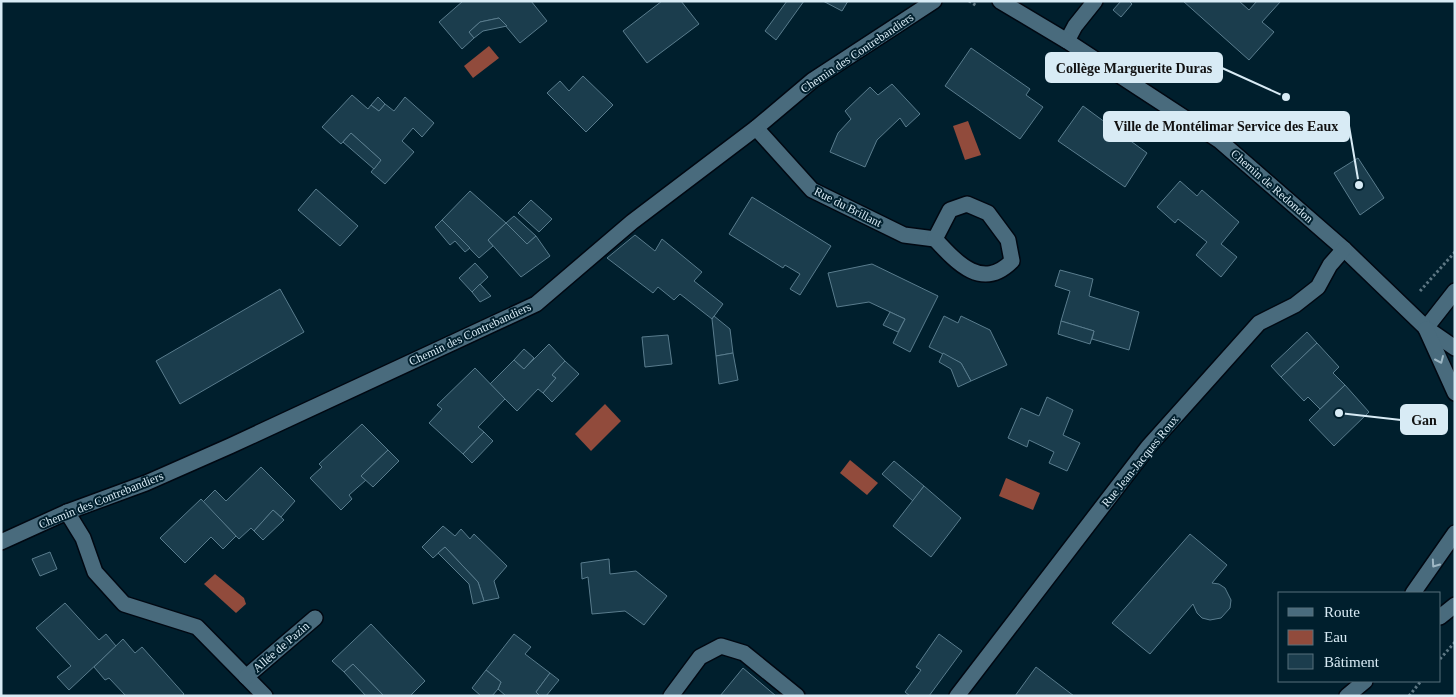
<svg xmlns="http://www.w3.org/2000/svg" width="1456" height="697" viewBox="0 0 1456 697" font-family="Georgia,serif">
  <rect width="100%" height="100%" fill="#001f2d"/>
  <!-- water -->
  <g fill="#914b3c">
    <path d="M489 46 499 58 473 78 464 66Z"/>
    <path d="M968 121 981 155 965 160 953 126Z"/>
    <path d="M605 404 621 421 591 451 575 434Z"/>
    <path d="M850 460 878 483 867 495 840 473Z"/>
    <path d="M1006 478 1040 493 1033 510 999 496Z"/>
    <path d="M215 574 244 598 246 604 236 613 204 584Z"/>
  </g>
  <!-- building -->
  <g fill="#1b3d4d" stroke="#597c8d">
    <path d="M463 1H531L547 21 520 43 499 18 480 22 469 32 474 38 462 49 439 22Z"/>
    <path d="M662 1H681L699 24 647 63 623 31Z"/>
    <path d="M787 1H804L776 40 765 31Z"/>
    <path d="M823 1H848L842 11Z"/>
    <path d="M1121 1H1129L1132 4 1121 17 1113 10Z"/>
    <path d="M1183 1H1239L1249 10 1257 1H1281L1262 22 1274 32 1249 60Z"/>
    <path d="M499 18 507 26 483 31 474 38 469 32 480 22Z"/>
    <path d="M971 48 1030 89 1026 95 1043 107 1020 139 945 86Z"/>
    <path d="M583 76 613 105 586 132 547 93 560 81 569 91Z"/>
    <path d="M892 84 920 114 906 127 900 118 877 140 865 167 830 152 838 133 851 119 845 111 870 87 878 95Z"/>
    <path d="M352 95 368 109 371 105 379 111 385 104 394 111 405 97 434 123 422 137 413 128 402 141 414 152 385 184 371 172 381 160 351 133 341 144 322 127Z"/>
    <path d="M378 97 385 104 379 111 371 105Z"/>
    <path d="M1083 106 1147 153 1125 187 1058 141Z"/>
    <path d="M351 133 381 160 374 169 343 142Z"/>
    <path d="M1358 158 1384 198 1360 215 1334 173Z"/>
    <path d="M1180 181 1197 196 1202 190 1239 222 1221 244 1237 257 1221 277 1196 255 1207 242 1178 219 1175 223 1157 207Z"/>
    <path d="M316 189 358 226 340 246 298 210Z"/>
    <path d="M470 191 506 223 488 240 493 246 479 258 442 220Z"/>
    <path d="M752 197 831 246 800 295 790 289 800 274 785 265 783 268 729 234Z"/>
    <path d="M531 200 552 219 539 232 518 213Z"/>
    <path d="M514 216 536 236 527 244 506 223Z"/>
    <path d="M442 220 470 248 465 252 455 241 450 245 435 227Z"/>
    <path d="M506 223 527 244 536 236 550 256 521 277 488 240Z"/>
    <path d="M635 235 655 251 662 239 702 272 694 281 723 304 712 319 680 294 674 300 658 287 653 293 607 258Z"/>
    <path d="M475 263 488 277 472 292 459 278Z"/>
    <path d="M872 264 938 296 910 352 893 343 905 319 869 302 837 307 828 273Z"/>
    <path d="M1060 270 1093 279 1089 296 1139 312 1129 350 1092 339 1094 331 1061 321 1070 291 1055 286Z"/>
    <path d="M480 284 491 296 480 302 472 292Z"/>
    <path d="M280 289 304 332 180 404 156 361Z"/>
    <path d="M890 312 905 319 898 332 883 325Z"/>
    <path d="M714 316 730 329 733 353 716 356 712 319Z"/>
    <path d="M944 316 958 323 961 316 990 330 1007 365 971 381 961 363 929 347Z"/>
    <path d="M1061 321 1094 331 1090 344 1058 334Z"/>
    <path d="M1307 332 1317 343 1281 377 1271 366Z"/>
    <path d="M668 335 672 364 645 367 642 337Z"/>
    <path d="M1317 343 1339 367 1333 373 1345 385 1320 409 1308 397 1304 401 1281 377Z"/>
    <path d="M549 344 565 361 552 375 556 378 543 393 538 389 517 411 490 384 514 360 524 369Z"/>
    <path d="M524 349 534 358 524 369 514 360Z"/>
    <path d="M733 353 738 380 719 384 716 356Z"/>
    <path d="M943 353 961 363 971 381 958 387 951 369 939 362Z"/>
    <path d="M565 361 579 374 552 402 543 393 556 378 552 375Z"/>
    <path d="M475 368 505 399 478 427 484 432 463 454 429 423 442 409 437 405Z"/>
    <path d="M1345 385 1369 412 1334 446 1309 420Z"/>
    <path d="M1047 397 1073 410 1063 435 1080 443 1067 471 1049 463 1054 452 1029 440 1027 447 1008 438 1021 408 1039 416Z"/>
    <path d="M362 424 388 450 361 476 366 480 349 495 352 499 341 510 310 478 322 467 319 464Z"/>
    <path d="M484 432 493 441 472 463 463 454Z"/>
    <path d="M388 450 399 461 373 487 361 476Z"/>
    <path d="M894 461 924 486 913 501 882 474Z"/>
    <path d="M261 467 295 501 281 517 273 510 254 531 251 528 239 539 203 502 215 490 226 501Z"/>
    <path d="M924 486 961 518 931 557 893 526Z"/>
    <path d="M201 499 236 536 223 549 211 537 185 563 160 538Z"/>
    <path d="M273 510 284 520 263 540 254 531Z"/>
    <path d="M443 526 455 536 461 529 470 539 474 534 507 566 494 581 499 598 484 601 478 582 445 547 433 558 422 547Z"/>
    <path d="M1190 534 1227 565 1212 583 1219 584 1225 588 1231 600 1230 608 1221 618 1210 620 1202 618 1197 613 1193 604 1150 654 1112 623Z"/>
    <path d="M445 547 478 582 484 601 473 604 469 584 438 553Z"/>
    <path d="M50 552 57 569 40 576 32 559Z"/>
    <path d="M609 559 610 574 636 571 667 596 644 625 625 611 592 614 588 577 582 579 581 563Z"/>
    <path d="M65 603 99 640 106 634 116 646 69 690 57 677 71 666 36 628Z"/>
    <path d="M371 624 425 681 410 696H381L383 695 353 664 344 672 332 661Z"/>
    <path d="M514 634 531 647 525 654 550 673 536 692 540 696H506L498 689 501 682 486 670Z"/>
    <path d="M939 634 962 651 929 696H910L905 692 921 670 916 667Z"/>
    <path d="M123 639 135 653 142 647 184 694 182 696H126L109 678 105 680 94 667Z"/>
    <path d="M353 664 383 695 381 696H366L344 672Z"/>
    <path d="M1036 667 1074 696H1015Z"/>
    <path d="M743 668 776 696H720Z"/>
    <path d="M486 670 501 682 498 689 492 696H481L472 688Z"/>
    <path d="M550 673 559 680 546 696H540L536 692Z"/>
  </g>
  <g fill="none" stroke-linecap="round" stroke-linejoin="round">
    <defs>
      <g id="lane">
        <path d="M1067 41 1075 26 1095 1"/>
        <path d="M1426 328 1455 291"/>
      </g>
      <g id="street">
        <path d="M1000 1 1067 41 1220 141 1344 249 1426 328 1455 348"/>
        <path d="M756 128 812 190 904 235 935 239"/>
        <path d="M967 204 988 213 1008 240 1012 261C982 291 957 263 935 239L950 210Z"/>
        <path d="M1426 329 1455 393"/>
        <path d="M67 512 83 538 95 572 124 604 197 627 265 696"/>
        <path d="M1 542 67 512 146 483 230 446 536 304 632 222 756 128 813 80 934 1"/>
        <path d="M246 677 315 618"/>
        <path d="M671 696 700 657 721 646 744 653 797 696"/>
        <path d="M957 696 1148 447 1259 323 1295 305 1318 287 1330 265 1344 249"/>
      </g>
      <g id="secondary">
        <path d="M1413 593 1455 533"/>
        <path d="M1440 617 1455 605"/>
        <path d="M1347 696 1365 681"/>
      </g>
    </defs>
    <!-- lane casing -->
    <use href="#lane" stroke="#000812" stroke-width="18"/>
    <!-- street casing -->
    <use href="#street" stroke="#000812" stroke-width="18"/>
    <!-- secondary casing -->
    <use href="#secondary" stroke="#000812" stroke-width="18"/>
    <!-- path -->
    <g stroke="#5d7783" stroke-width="3" stroke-dasharray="2.5 2.5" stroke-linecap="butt">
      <path d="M969 1 977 6"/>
      <path d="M1420 291 1455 252"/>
      <path d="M1440 659 1455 642"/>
      <path d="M1409 696 1421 681"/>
    </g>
    <!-- lane -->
    <use href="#lane" stroke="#496b7d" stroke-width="15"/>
    <!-- street -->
    <use href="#street" stroke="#496b7d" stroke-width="15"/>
    <!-- secondary -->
    <use href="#secondary" stroke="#496b7d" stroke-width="15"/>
  </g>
  <!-- one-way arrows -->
  <defs><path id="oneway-chevron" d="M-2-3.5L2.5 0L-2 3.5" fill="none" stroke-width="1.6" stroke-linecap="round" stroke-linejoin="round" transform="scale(1.25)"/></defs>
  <g stroke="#9fb8c5">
    <use href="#oneway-chevron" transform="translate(1440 360) rotate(66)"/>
    <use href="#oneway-chevron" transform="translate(1435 564) rotate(125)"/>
  </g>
  <g text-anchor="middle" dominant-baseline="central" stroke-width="4" stroke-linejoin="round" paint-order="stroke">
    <!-- street labels -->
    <g font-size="12" fill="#d8ebf5" stroke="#001f2d">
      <text transform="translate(857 53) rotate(-34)">Chemin des Contrebandiers</text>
      <text transform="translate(1272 186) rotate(41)">Chemin de Redondon</text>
      <text transform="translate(848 207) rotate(27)">Rue du Brillant</text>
      <text transform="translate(470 334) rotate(-25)">Chemin des Contrebandiers</text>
      <text transform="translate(1140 461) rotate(-51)">Rue Jean-Jacques Roux</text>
      <text transform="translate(101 500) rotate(-22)">Chemin des Contrebandiers</text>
      <text transform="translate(281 647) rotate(-41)">Allée de Pazin</text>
    </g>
  </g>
  <!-- callouts -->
  <path fill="none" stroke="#d8ebf5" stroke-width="2" d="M1286 97L1222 68M1359 185L1349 126M1339 413L1401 420"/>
  <g fill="#d8ebf5" stroke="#001f2d" stroke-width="2">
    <circle cx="1286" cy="97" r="5"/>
    <circle cx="1359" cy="185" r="5"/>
    <circle cx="1339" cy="413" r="5"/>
  </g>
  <g fill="#d8ebf5" stroke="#d8ebf5" stroke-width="2">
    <rect x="1046" y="53" width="176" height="29" rx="5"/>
    <rect x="1104" y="112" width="245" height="29" rx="5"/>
    <rect x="1401" y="405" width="46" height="29" rx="5"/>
  </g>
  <g font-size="14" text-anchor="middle" font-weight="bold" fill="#111">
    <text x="1134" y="73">Collège Marguerite Duras</text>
    <text x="1226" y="131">Ville de Montélimar Service des Eaux</text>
    <text x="1424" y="425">Gan</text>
  </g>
  <!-- border -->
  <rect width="1456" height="697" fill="none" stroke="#d8ebf5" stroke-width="5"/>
  <!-- legend -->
  <rect x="1278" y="592" width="162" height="90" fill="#001f2d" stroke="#56717d"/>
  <rect x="1288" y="608" width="25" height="8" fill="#496b7d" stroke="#56717d"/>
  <text x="1324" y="617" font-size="15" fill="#d8ebf5">Route</text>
  <rect x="1288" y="630" width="25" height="15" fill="#914b3c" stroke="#56717d"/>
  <text x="1324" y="642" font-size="15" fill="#d8ebf5">Eau</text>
  <rect x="1288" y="654" width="25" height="15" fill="#1b3d4d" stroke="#56717d"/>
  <text x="1324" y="667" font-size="15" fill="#d8ebf5">Bâtiment</text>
</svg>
